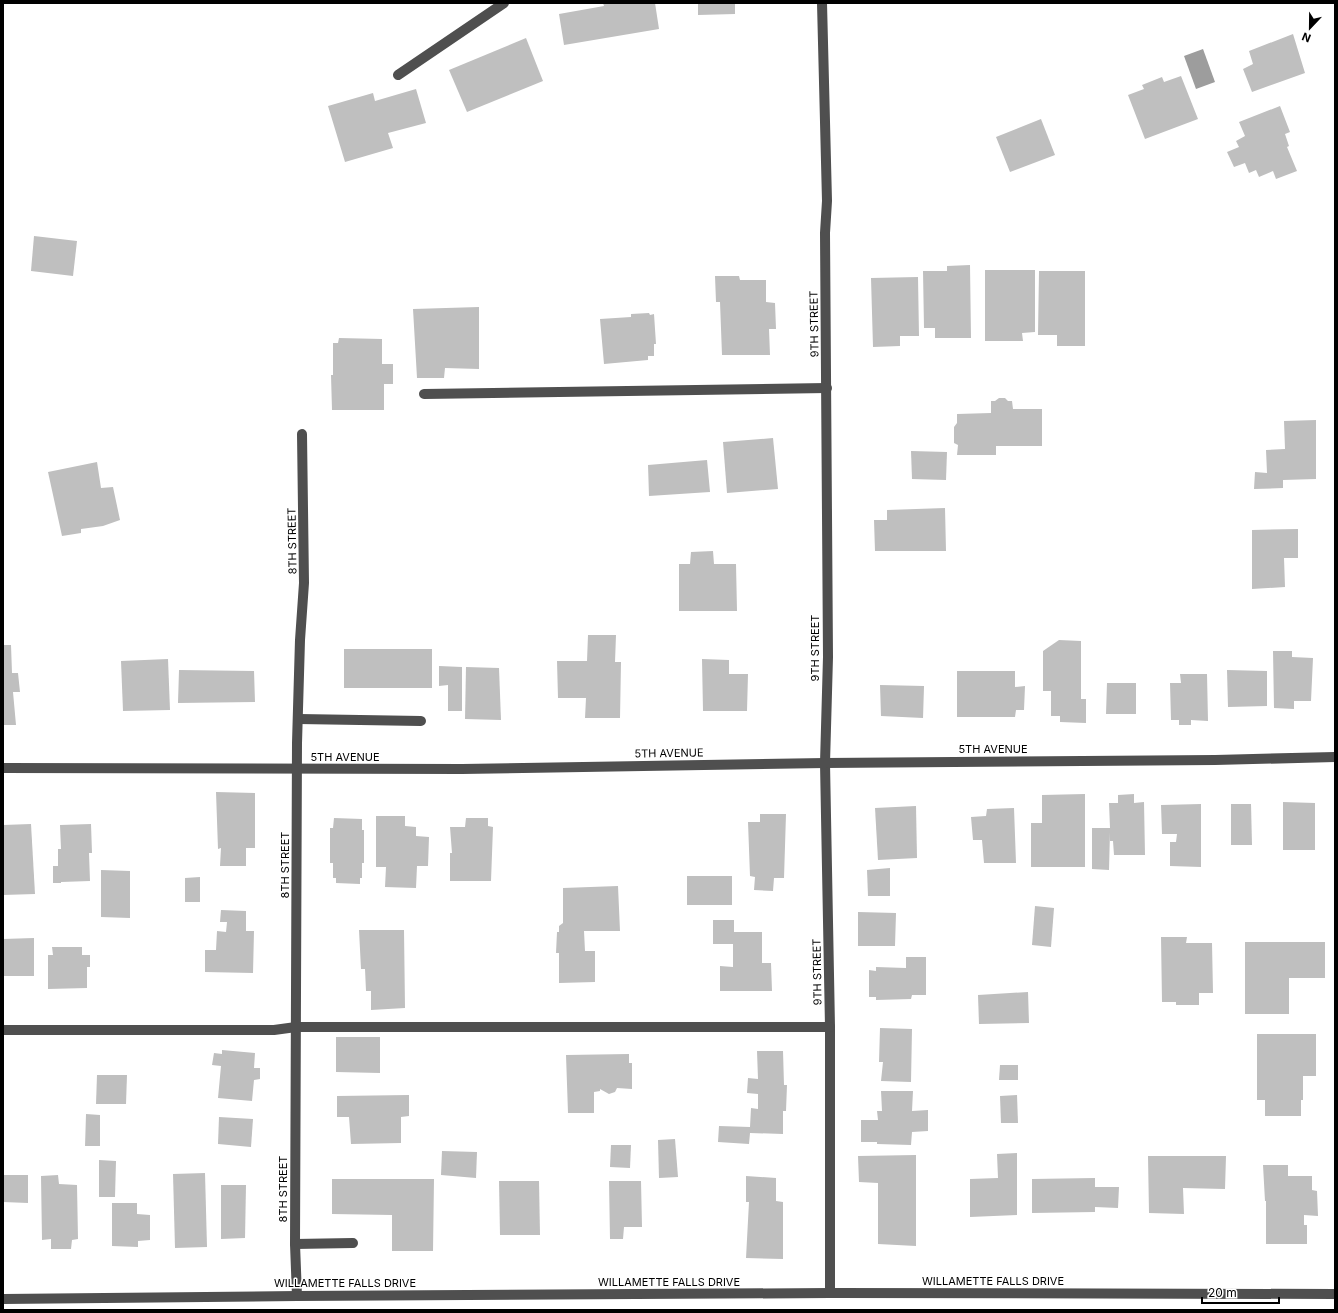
<svg xmlns="http://www.w3.org/2000/svg" width="1338" height="1313" viewBox="0 0 1338 1313" font-family="Inter,sans-serif">
  <rect width="100%" height="100%" fill="#fff"/>
  <!-- water -->
  <path fill="#9d9d9d" d="M1203 49 1215 82 1196 89 1184 56Z"/>
  <!-- building -->
  <g fill="#bfbfbf">
    <path d="M603 3H655L659 29 564 45 559 14 604 6Z"/>
    <path d="M698 3H735V14L698 15Z"/>
    <path d="M1293 34 1305 73 1252 92 1243 69 1253 64 1249 51Z"/>
    <path d="M526 38 543 81 467 112 449 70Z"/>
    <path d="M1181 76 1198 119 1145 139 1128 95 1144 89 1142 85 1162 77 1164 82Z"/>
    <path d="M416 89 426 123 388 133 393 148 345 162 328 106 373 93 375 101Z"/>
    <path d="M1280 106 1290 132 1285 134 1289 146 1287 147 1297 171 1276 179 1273 171 1259 177 1256 170 1249 173 1245 163 1234 167 1227 152 1239 147 1236 141 1245 136 1239 122Z"/>
    <path d="M1041 119 1055 155 1010 172 996 137Z"/>
    <path d="M34 236 77 241 73 276 31 271Z"/>
    <path d="M970 265 971 338H935V328H924L923 271H947V266Z"/>
    <path d="M985 270H1035V332L1022 333 1023 341H985Z"/>
    <path d="M1039 271H1085V346H1057V335H1038Z"/>
    <path d="M715 276H739L740 280H766V302L775 303 776 329H769L770 355H722L720 302H716Z"/>
    <path d="M918 277 919 336H900V346L873 347 871 278Z"/>
    <path d="M479 307V369L445 368 444 378H417L413 309Z"/>
    <path d="M649 313 650 315 654 314 656 344H654V356H648V360L604 364 600 319 631 317V314Z"/>
    <path d="M339 338 382 339V364H393V384H384V410H332L331 375H333V343H338Z"/>
    <path d="M999 398H1005L1008 401H1012L1013 409H1042V446H996V455H957L958 445 954 443V427L957 423V414L991 413V401H995Z"/>
    <path d="M1316 420V479L1283 480V488L1254 489 1255 472 1267 473 1266 450 1285 449 1284 421Z"/>
    <path d="M773 438 778 489 727 493 723 442Z"/>
    <path d="M911 451 947 452 946 480 912 479Z"/>
    <path d="M707 460 710 492 649 496 648 465Z"/>
    <path d="M97 462 101 488 113 487 120 520 103 526 81 529V533L62 536 48 472Z"/>
    <path d="M945 508 946 551H875L874 520H887V510Z"/>
    <path d="M1298 529V558H1284L1285 587 1252 589V530Z"/>
    <path d="M713 551 714 564H736L737 611H679V564H690L691 552Z"/>
    <path d="M588 635H616L615 662H621L620 718H585L586 698H558L557 661H587Z"/>
    <path d="M1059 640 1081 641V699H1086V723L1060 722V716H1051V691H1043V651Z"/>
    <path d="M3 645H11L12 673H18L20 692H13L16 725H3Z"/>
    <rect x="344" y="649" width="88" height="39"/>
    <path d="M1273 651H1292V657L1313 658 1311 701H1294V709L1274 708Z"/>
    <path d="M168 659 170 710 123 711 121 661Z"/>
    <path d="M702 659 729 660V674H748L747 711H703Z"/>
    <path d="M439 666 462 667V711H448V685L439 686Z"/>
    <path d="M466 667 499 668 501 720 465 719Z"/>
    <path d="M179 670 254 671 255 702 178 703Z"/>
    <path d="M1227 670 1267 671V706L1228 707Z"/>
    <path d="M957 671H1015V687L1025 686 1024 710H1016L1015 717H957Z"/>
    <path d="M1180 674H1207L1208 721 1191 720V725H1179V720H1171L1170 683H1181Z"/>
    <path d="M1107 683H1136V714H1106Z"/>
    <path d="M880 685 924 686 923 718 881 716Z"/>
    <path d="M216 792 255 793V848H246V866H220L221 848 218 849Z"/>
    <path d="M1085 794V867H1031V823H1042V795Z"/>
    <path d="M1134 794V803L1144 802 1145 855H1114L1113 841H1110V832L1109 870 1092 869V828H1110L1109 803H1118V795Z"/>
    <path d="M1283 802 1315 803V850H1283Z"/>
    <path d="M1201 804V867L1170 866V842H1176L1177 834H1162L1161 805Z"/>
    <path d="M1231 804H1251L1252 845H1231Z"/>
    <path d="M916 806 917 858 878 860 875 808Z"/>
    <path d="M1014 808 1016 863H984L982 840H973L971 817 986 816 987 809Z"/>
    <path d="M760 814H786L784 878H774L773 891 754 890 755 877 750 876 748 822H760Z"/>
    <path d="M376 816H405V826L416 827V836L429 837 428 866H417L416 888 385 887 386 867H376Z"/>
    <path d="M334 818 362 819V830H364V863H362V878H360V884L336 883V878H333V863H330V828H333Z"/>
    <path d="M466 818H488V826L493 827 491 881H450V853H452L450 827H465Z"/>
    <path d="M31 824 35 894 3 895V825Z"/>
    <path d="M91 824 92 853H89L90 881 61 882V883H53V866H58V849H61L60 825Z"/>
    <path d="M890 868V896H868L867 870Z"/>
    <path d="M101 870 130 871V918L101 917Z"/>
    <rect x="687" y="876" width="45" height="29"/>
    <path d="M200 877V902H185V878Z"/>
    <path d="M618 886 620 931H584L585 951H595V982L559 983V953H556L557 932H559V926L563 923V888Z"/>
    <path d="M1035 906 1054 908 1051 947 1032 945Z"/>
    <path d="M221 910 246 911V931H254L253 973 205 972V950H216L217 931 226 932 227 922H220Z"/>
    <path d="M858 912 896 913 895 946H858Z"/>
    <path d="M713 920H734V932H762V963H771L772 991H720V966L733 967V944H713Z"/>
    <path d="M359 930H404L405 1008 371 1010V991H366L365 969H361Z"/>
    <path d="M1161 937H1187L1186 943H1212L1213 993H1199V1005H1176V1002H1162Z"/>
    <path d="M34 938V976H3V939Z"/>
    <path d="M1245 942H1325V978H1289V1014H1245Z"/>
    <path d="M52 947H82V955H90V967H87V988L48 989V955H53Z"/>
    <path d="M906 957H926V995H912L911 999 876 1000V997H869V970L876 971V967L906 968Z"/>
    <path d="M1028 992 1029 1023 979 1024 978 995Z"/>
    <path d="M880 1028 912 1029 911 1082 881 1081 883 1062H879Z"/>
    <path d="M1257 1034H1316V1076H1303V1100H1301V1116H1265V1100H1257Z"/>
    <path d="M336 1037H380V1073L336 1072Z"/>
    <path d="M222 1050 255 1053 254 1068H260V1079L254 1080 252 1101 218 1098 221 1066 212 1065 214 1053 222 1054Z"/>
    <path d="M757 1051H783L784 1085H787L786 1111H783V1134L750 1133 749 1144 718 1142 719 1126 750 1127 751 1108 758 1109V1094L747 1093 748 1078 758 1079Z"/>
    <path d="M629 1054V1063H632V1089L617 1088 615 1092 609 1094 600 1089V1091L594 1092V1113H568L566 1055Z"/>
    <path d="M1000 1065H1018V1080H999Z"/>
    <path d="M97 1075H127L126 1104H96Z"/>
    <path d="M881 1091H913L912 1111 928 1110V1131L912 1132 911 1145 877 1144V1142H861V1120H878L877 1111H882Z"/>
    <path d="M409 1095V1116L401 1117V1143L351 1144 349 1117H337V1096Z"/>
    <path d="M1017 1095 1018 1123H1001L1000 1096Z"/>
    <path d="M86 1114 100 1115V1146H85Z"/>
    <path d="M219 1117 253 1119 251 1147 218 1144Z"/>
    <path d="M675 1139 678 1177 659 1178 658 1140Z"/>
    <path d="M611 1145H631L630 1168 610 1167Z"/>
    <path d="M442 1151 477 1152 476 1178 441 1175Z"/>
    <path d="M1017 1153V1215L970 1217V1179L998 1178 997 1154Z"/>
    <path d="M916 1155V1246L878 1244V1183L859 1182 858 1156Z"/>
    <path d="M1148 1156H1226L1225 1189 1183 1188 1184 1214 1149 1213Z"/>
    <path d="M99 1160 116 1161 115 1197H99Z"/>
    <path d="M1263 1165H1288V1176H1312V1190L1317 1191 1318 1216 1304 1215V1225H1307V1244H1266V1201H1265Z"/>
    <path d="M205 1173 207 1247 175 1248 173 1174Z"/>
    <path d="M3 1175H28V1203L3 1202Z"/>
    <path d="M58 1175 59 1184 77 1185 78 1239 72 1240 71 1249H51V1239L42 1240 41 1176Z"/>
    <path d="M746 1176 776 1178V1201L783 1202V1259L746 1258 749 1202H746Z"/>
    <path d="M1095 1178V1187H1119L1118 1208 1095 1207V1212L1032 1213V1179Z"/>
    <path d="M332 1179H434L433 1251H392V1215L332 1214Z"/>
    <path d="M499 1181H539L540 1235H500Z"/>
    <path d="M609 1181H641L642 1227H624L623 1239H610Z"/>
    <path d="M221 1185H246L245 1238 221 1239Z"/>
    <path d="M112 1203H137V1214L150 1215V1240L138 1241V1247L112 1246Z"/>
  </g>
  <g fill="none" stroke-linecap="round" stroke-linejoin="round">
    <!-- minor -->
    <g stroke="#4f4f4f" stroke-width="10">
      <path d="M822 3 827 201 825 233 828 657 825 763 830 1027V1293"/>
      <path d="M398 75 504 3"/>
      <path d="M424 394 827 388"/>
      <path d="M299 719 421 721"/>
      <path d="M3 768 462 769 825 763 1215 760 1335 757"/>
      <path d="M3 1030H274L296 1027H830"/>
      <path d="M295 1244 353 1243"/>
      <path d="M297 1296 295 1244 297 743 300 640 304 583 302 434"/>
      <path d="M3 1299 297 1296 830 1293 1335 1294"/>
    </g>
  </g>
  <g text-anchor="middle" dominant-baseline="central" stroke-width="3" stroke-linejoin="round" paint-order="stroke">
    <!-- street labels -->
    <g font-size="11" fill="#000" stroke="#fff">
      <text transform="translate(814 324) rotate(-91)">9TH STREET</text>
      <text transform="translate(292 541) rotate(-91)">8TH STREET</text>
      <text transform="translate(815 648) rotate(-90)">9TH STREET</text>
      <text x="993" y="749">5TH AVENUE</text>
      <text transform="translate(669 753) rotate(-1)">5TH AVENUE</text>
      <text x="345" y="757">5TH AVENUE</text>
      <text transform="translate(285 865) rotate(-90)">8TH STREET</text>
      <text transform="translate(817 972) rotate(-91)">9TH STREET</text>
      <text transform="translate(283 1189) rotate(-90)">8TH STREET</text>
      <text x="993" y="1281">WILLAMETTE FALLS DRIVE</text>
      <text x="669" y="1282">WILLAMETTE FALLS DRIVE</text>
      <text x="345" y="1283">WILLAMETTE FALLS DRIVE</text>
    </g>
  </g>
  <!-- border -->
  <rect width="1338" height="1313" fill="none" stroke="#000000" stroke-width="8"/>
  <!-- north arrow -->
  <g transform="translate(1310 28) rotate(202)" stroke="#ffffff" stroke-width="3" paint-order="stroke">
  <path d="M0-3L7 15L0 10L-7 15Z" fill="#000000"/>
  <text y="-6" font-size="11" font-weight="bold" text-anchor="middle" fill="#000000">N</text>
  </g>
  <!-- scale -->
  <path d="M1202 1297v6h77v-6" fill="none" stroke="#000000" stroke-width="2"/>
  <text x="1208" y="1297" font-size="12" fill="#000000" stroke="#ffffff" stroke-width="3" paint-order="stroke">20 m</text>
</svg>
